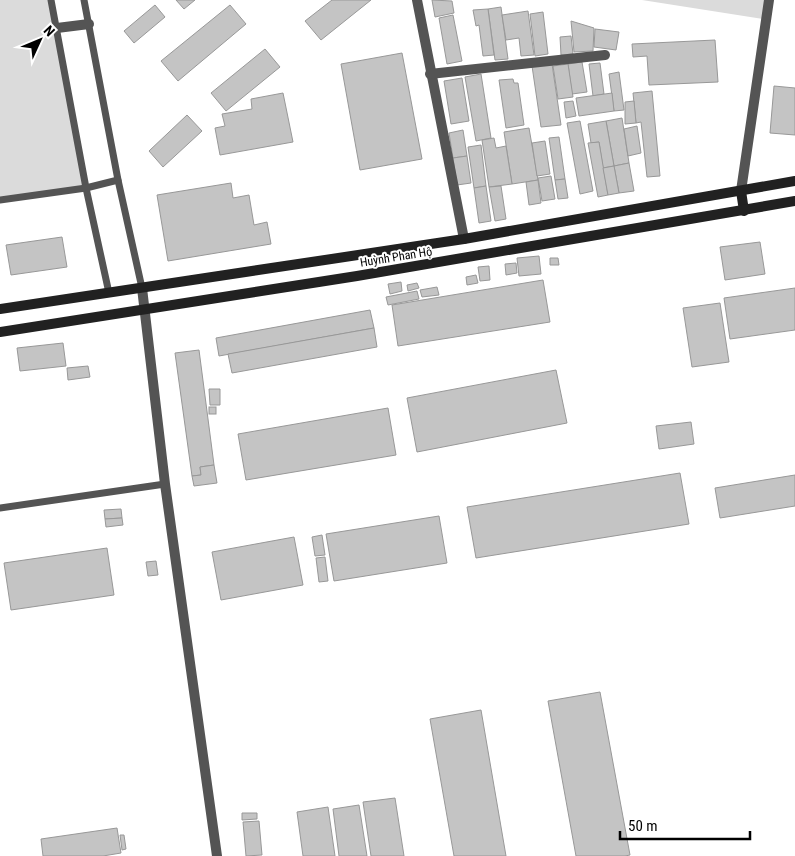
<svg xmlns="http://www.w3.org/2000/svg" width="795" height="856" viewBox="0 0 795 856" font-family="'Roboto Condensed',sans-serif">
  <rect width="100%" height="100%" fill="#fff"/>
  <!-- green -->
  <g fill="#dbdbdb">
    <path d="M0 0H52L86 188 0 200Z"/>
    <path d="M642 0H766L763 19Z"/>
  </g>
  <!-- building -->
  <g fill="#c4c4c4" stroke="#989898">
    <path d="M176 0H195L184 9Z"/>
    <path d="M332 0H371L321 40 305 21Z"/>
    <path d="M432 0 452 1 454 13 435 17Z"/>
    <path d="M155 5 165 17 134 43 124 31Z"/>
    <path d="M230 5 246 24 178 81 161 61Z"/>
    <path d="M501 7 508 59 495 60 488 9Z"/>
    <path d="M488 9 494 55 483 56 479 25 476 26 473 10Z"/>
    <path d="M528 11 534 55 521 56 519 38 506 40 502 15Z"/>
    <path d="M543 12 548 54 535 56 530 14Z"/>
    <path d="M453 15 462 61 447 64 439 18Z"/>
    <path d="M571 21 594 28 593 51 574 52Z"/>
    <path d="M595 29 619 32 616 50 594 47Z"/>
    <path d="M571 36 573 54 561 55 560 37Z"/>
    <path d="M715 40 718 82 649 85 647 56 633 57 632 44Z"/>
    <path d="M265 49 280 67 226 111 211 93Z"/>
    <path d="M402 53 422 159 360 170 341 64Z"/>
    <path d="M582 62 587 92 572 94 568 64Z"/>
    <path d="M600 63 604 94 593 96 589 64Z"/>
    <path d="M552 64 561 125 541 127 532 66Z"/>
    <path d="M568 64 573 97 558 99 553 66Z"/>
    <path d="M619 72 624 110 614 111 609 74Z"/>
    <path d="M481 74 491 138 476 141 465 77Z"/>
    <path d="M462 78 469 121 451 124 444 81Z"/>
    <path d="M513 79 514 83H518L524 125 506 128 499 80Z"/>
    <path d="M774 86 795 88V135L770 133Z"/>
    <path d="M652 91 660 176 647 177 641 122 636 123 633 93Z"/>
    <path d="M283 93 293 142 220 155 215 128 225 126 222 114 252 109 251 99Z"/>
    <path d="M612 93 614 111 579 116 576 98Z"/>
    <path d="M573 101 576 116 566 118 564 102Z"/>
    <path d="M634 101 636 123 625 124V102Z"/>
    <path d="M187 115 202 131 163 167 149 151Z"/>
    <path d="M622 118 629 163 614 166 606 121Z"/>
    <path d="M580 121 593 191 580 194 567 123Z"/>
    <path d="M606 121 614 166 603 168 599 142 591 143 588 124Z"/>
    <path d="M637 126 641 153 628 156 624 129Z"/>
    <path d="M529 128 538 180 512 184 504 132Z"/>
    <path d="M463 130 467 156 453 158 449 133Z"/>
    <path d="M559 137 565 179 555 180 549 138Z"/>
    <path d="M494 138 496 148 506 146 512 184 489 187 482 140Z"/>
    <path d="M545 141 550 174 537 176 532 143Z"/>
    <path d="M599 142 608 195 598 197 588 143Z"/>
    <path d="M481 145 486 186 474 188 468 147Z"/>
    <path d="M467 156 471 183 457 185 453 158Z"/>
    <path d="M629 163 634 191 619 193 614 166Z"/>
    <path d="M614 166 619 193 608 195 603 168Z"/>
    <path d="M551 176 555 199 542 201 538 178Z"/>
    <path d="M565 179 568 198 558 199 555 180Z"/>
    <path d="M538 180 541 203 529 205 526 182Z"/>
    <path d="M231 183 233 198 249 195 254 225 267 222 271 244 168 261 157 195Z"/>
    <path d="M486 186 491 221 479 223 474 188Z"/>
    <path d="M501 186 506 219 495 221 489 187Z"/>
    <path d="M62 237 67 267 11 275 6 245Z"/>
    <path d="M760 242 765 274 725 280 720 247Z"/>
    <path d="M539 256 541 274 519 276 517 258Z"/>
    <path d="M550 258H558L559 265H550Z"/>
    <path d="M516 263 517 273 506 275 505 264Z"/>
    <path d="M489 266 490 280 480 281 478 267Z"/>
    <path d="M476 275 478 283 467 285 466 277Z"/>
    <path d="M543 280 550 322 398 346 392 305Z"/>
    <path d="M401 282 402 291 390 294 388 284Z"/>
    <path d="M417 283 419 288 408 291 407 285Z"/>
    <path d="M437 287 439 295 422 297 420 290Z"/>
    <path d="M795 288V330L730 339 724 298Z"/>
    <path d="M417 291 419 299 388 305 386 297Z"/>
    <path d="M720 303 729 362 692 367 683 308Z"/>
    <path d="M370 310 374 328 219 356 216 338Z"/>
    <path d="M374 328 377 347 232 373 228 354Z"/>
    <path d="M63 343 66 366 20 371 17 348Z"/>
    <path d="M199 350 214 465 200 467 201 475 192 476 175 353Z"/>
    <path d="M88 366 90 377 68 380 67 368Z"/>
    <path d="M556 370 567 423 417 452 407 398Z"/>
    <path d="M209 389H220V405H210Z"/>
    <rect x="209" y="407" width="7" height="7"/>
    <path d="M388 408 396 455 246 480 238 434Z"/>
    <path d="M691 422 694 444 659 449 656 426Z"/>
    <path d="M214 465 217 483 194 486 192 476 201 475 200 467Z"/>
    <path d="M680 473 689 524 476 558 467 507Z"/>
    <path d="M795 475V506L720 518 715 488Z"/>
    <path d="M121 509 122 518 105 519 104 510Z"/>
    <path d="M439 516 447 563 334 581 326 534Z"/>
    <path d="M122 518 123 525 106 527 105 519Z"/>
    <path d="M322 535 325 555 315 556 312 537Z"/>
    <path d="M294 537 303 585 221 600 212 552Z"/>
    <path d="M107 548 114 595 11 610 4 563Z"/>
    <path d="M325 557 328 581 319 582 316 558Z"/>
    <path d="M156 561 158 575 148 576 146 562Z"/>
    <path d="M600 692 630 855 625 856H576L548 701Z"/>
    <path d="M481 710 506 856H454L430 719Z"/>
    <path d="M395 798 404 856H371L363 802Z"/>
    <path d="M359 805 367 856H339L333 809Z"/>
    <path d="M328 807 335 856H303L297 812Z"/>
    <path d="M242 813H257V819L242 820Z"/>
    <path d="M259 821 262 855 246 856 243 822Z"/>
    <path d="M117 828 121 853 103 856H43L41 839Z"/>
    <path d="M120 835H124L126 849 122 850Z"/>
  </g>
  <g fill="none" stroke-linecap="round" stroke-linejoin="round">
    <!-- lane -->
    <g stroke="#545454" stroke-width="7">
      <path d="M51 0 86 188 109 293"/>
      <path d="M84 0 118 180 142 288"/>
      <path d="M0 200 86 188 118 180"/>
      <path d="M0 508 165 484"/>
    </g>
    <!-- street -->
    <g stroke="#545454" stroke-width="10">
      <path d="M417 0 464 239"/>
      <path d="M57 28 89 24"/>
      <path d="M430 74 605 55"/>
      <path d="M741 191 769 0"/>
      <path d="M142 288 165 484 217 856"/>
    </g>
    <!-- secondary -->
    <g stroke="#212121" stroke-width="10">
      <path d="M741 191 744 211"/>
      <path d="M0 309 464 239 795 181"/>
      <path d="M0 332 357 276 795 201"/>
    </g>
  </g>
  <g text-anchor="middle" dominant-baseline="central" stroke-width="4" stroke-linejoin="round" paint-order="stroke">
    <!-- street labels -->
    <g font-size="12" fill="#000" stroke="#fff">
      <text transform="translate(396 257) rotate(-9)">Huỳnh Phan Hộ</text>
    </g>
  </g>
  <!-- north arrow -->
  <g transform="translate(40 40) rotate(46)" stroke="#ffffff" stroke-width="4" paint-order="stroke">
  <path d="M0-4L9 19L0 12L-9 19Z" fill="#000000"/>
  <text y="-8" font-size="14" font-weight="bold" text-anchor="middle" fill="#000000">N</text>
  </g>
  <!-- scale -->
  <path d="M620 831v8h130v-8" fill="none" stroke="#000000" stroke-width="2.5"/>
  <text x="628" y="831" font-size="15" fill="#000000" stroke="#ffffff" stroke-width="4" paint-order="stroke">50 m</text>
</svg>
